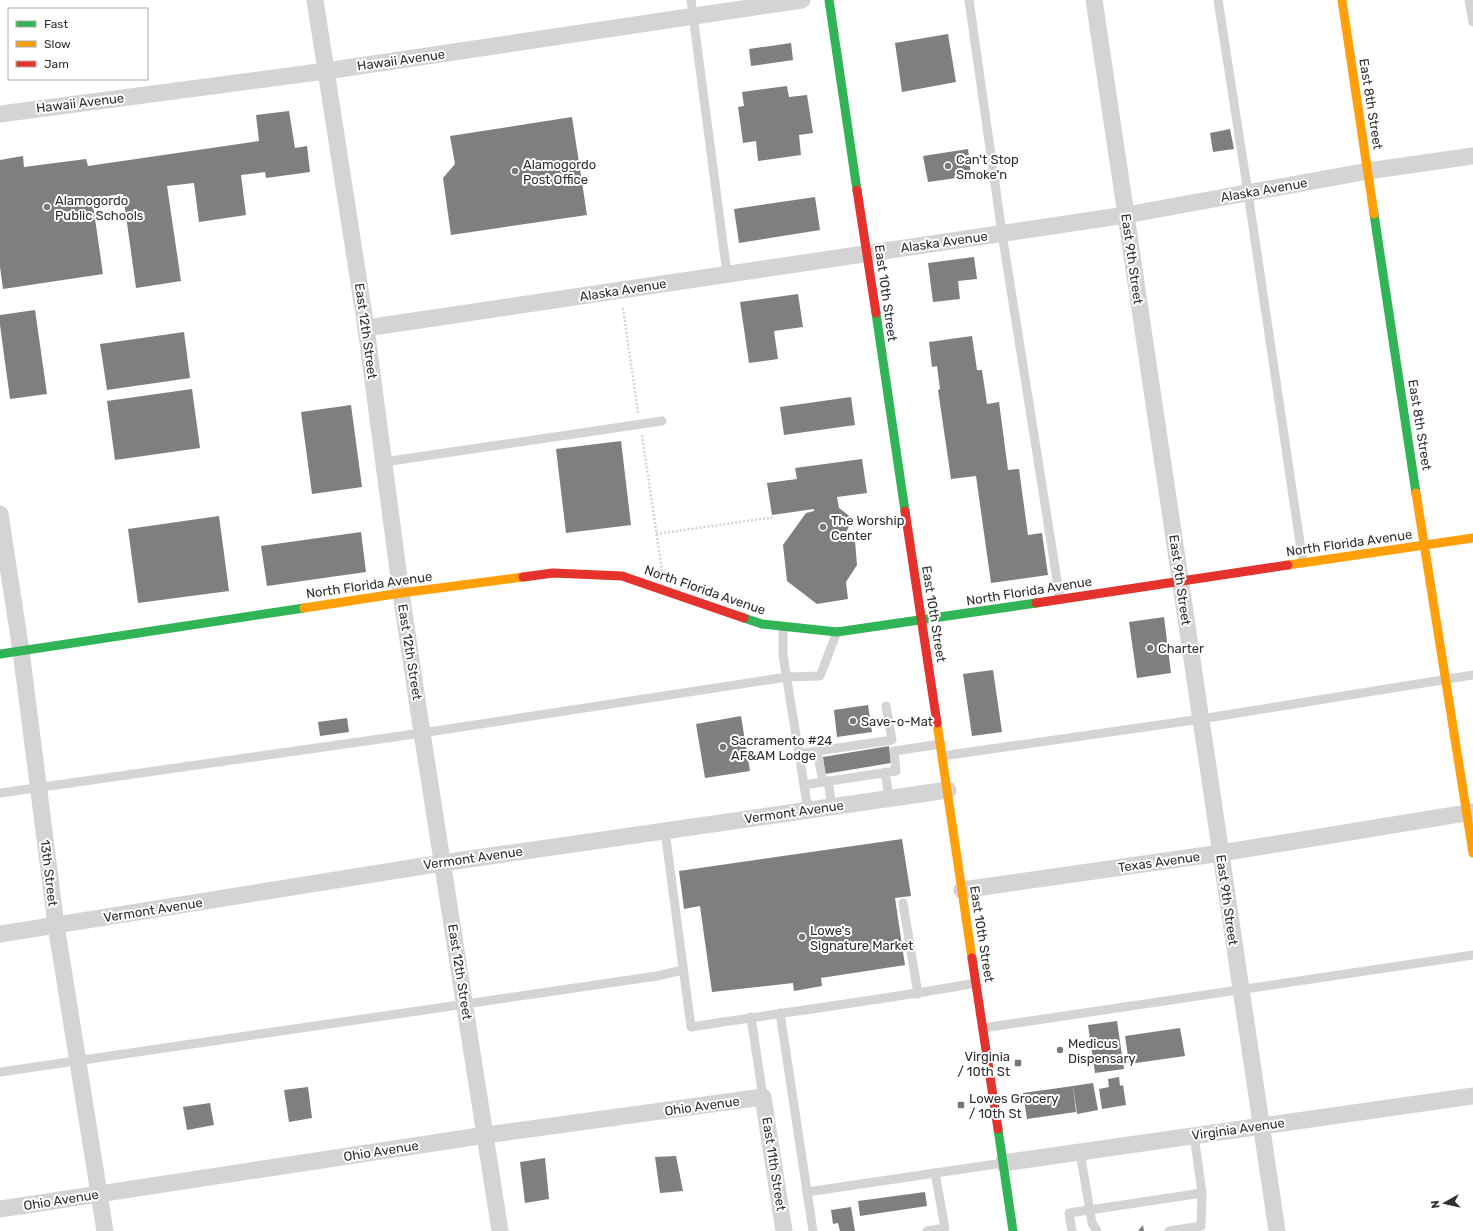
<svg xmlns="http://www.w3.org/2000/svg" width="1473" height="1231" viewBox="0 0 1473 1231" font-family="Rubik,sans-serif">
  <rect width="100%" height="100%" fill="#fff"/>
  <!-- building -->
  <g fill="#7f7f7f">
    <path d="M948 34 956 82 902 92 895 43Z"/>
    <path d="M791 43 793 60 751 66 749 49Z"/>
    <path d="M787 86 789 97 807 95 813 133 799 135 801 155 758 161 756 141 743 143 738 107 744 106 742 92Z"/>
    <path d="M289 111 295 148 307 146 310 172 266 178 265 172 241 175 246 215 199 222 194 183 167 186 181 281 136 288 123 194 92 198 103 274 3 289 0 267V160L23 156 24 167 86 159 88 166 259 141 256 115Z"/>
    <path d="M572 117 587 215 451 235 443 178 455 164 450 136Z"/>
    <path d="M1230 129 1234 149 1213 152 1210 133Z"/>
    <path d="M968 149 971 176 928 182 923 156Z"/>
    <path d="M815 197 820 230 739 243 734 209Z"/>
    <path d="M974 257 977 279 958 281 960 299 933 302 928 263Z"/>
    <path d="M798 294 803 327 774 331 778 359 749 363 740 302Z"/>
    <path d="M35 310 47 394 10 399 0 325V315Z"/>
    <path d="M184 332 190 378 107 390 100 344Z"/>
    <path d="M972 336 977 370H982L987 404 999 402 1008 470 1019 469 1028 535 1042 533 1048 575 991 583 976 476 951 479 938 390 940 389 937 366 932 367 929 342Z"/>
    <path d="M192 389 200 448 115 460 107 401Z"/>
    <path d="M851 397 855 425 784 435 780 407Z"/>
    <path d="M351 405 362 487 312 494 301 412Z"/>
    <path d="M621 441 631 525 566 533 556 449Z"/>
    <path d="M862 459 867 493 837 497 839 508 853 519 845 534 855 541 857 565 846 582 848 599 817 604 787 581 783 545 806 513 814 511V509L772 515 767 483 797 479 795 468Z"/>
    <path d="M219 516 229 591 138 603 128 529Z"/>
    <path d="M361 532 366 572 267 586 261 546Z"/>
    <path d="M1164 617 1171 673 1137 678 1129 622Z"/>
    <path d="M993 670 1002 732 972 736 963 674Z"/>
    <path d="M868 705 872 732 837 737 834 710Z"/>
    <path d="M741 716 750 771 705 778 696 724Z"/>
    <path d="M347 718 349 732 320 736 318 722Z"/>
    <path d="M889 746 891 763 825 774 823 757Z"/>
    <path d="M902 839 911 896 895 898 905 965 821 978 822 986 794 991 793 983 712 992 700 906 684 909 679 871Z"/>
    <path d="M1117 1021 1124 1069 1095 1073 1088 1025Z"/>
    <path d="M1180 1028 1185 1056 1129 1064 1125 1036Z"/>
    <path d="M1119 1077 1120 1086 1123 1085 1126 1105 1102 1109 1099 1089 1109 1087 1108 1079Z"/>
    <path d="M1093 1083 1098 1110 1077 1114 1073 1086Z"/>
    <path d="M1073 1086 1076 1112 1027 1119 1023 1093Z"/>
    <path d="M308 1087 312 1118 289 1122 284 1090Z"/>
    <path d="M210 1103 214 1125 187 1130 183 1107Z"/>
    <path d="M676 1156 683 1191 660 1193 655 1157Z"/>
    <path d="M545 1158 549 1199 525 1203 520 1162Z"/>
    <path d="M925 1192 927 1206 860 1216 858 1201Z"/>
    <path d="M851 1207 855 1231H840L838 1223 833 1224 831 1210Z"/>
    <path d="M1143 1225 1144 1231H1138Z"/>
  </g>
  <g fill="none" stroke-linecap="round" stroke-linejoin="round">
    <!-- path -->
    <g stroke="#d4d4d4" stroke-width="2.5" stroke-dasharray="2 2" stroke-linecap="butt">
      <path d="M623 308 638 413"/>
      <path d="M642 435 662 571"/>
      <path d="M656 534 775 517"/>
    </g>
    <!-- lane -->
    <g stroke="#d4d4d4" stroke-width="9">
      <path d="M691 0 727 274"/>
      <path d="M969 0 1002 233 1060 599"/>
      <path d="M1218 0 1248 193 1303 563"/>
      <path d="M1469 0 1473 22"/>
      <path d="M384 462 662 421"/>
      <path d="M783 627V655L808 810"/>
      <path d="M886 706 892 740 817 751 823 782 896 771 894 751 941 744"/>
      <path d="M799 754 817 751"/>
      <path d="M942 756 1201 719 1473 675"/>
      <path d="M885 772 889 798"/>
      <path d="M828 781 832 807"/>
      <path d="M804 785 823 782"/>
      <path d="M0 793 422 733 787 677 820 676 837 632"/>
      <path d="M665 831 691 1027C786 1012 882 1000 976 983"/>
      <path d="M903 903 918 994"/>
      <path d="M780 1013 813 1231"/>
      <path d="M751 1017 763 1097"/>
      <path d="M983 1028 1473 955"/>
      <path d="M0 1072 657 976 683 970"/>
      <path d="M1080 1152 1092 1223 1097 1231"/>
      <path d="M807 1192 1003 1163"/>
      <path d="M927 1231 945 1228 935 1173"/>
      <path d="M1072 1231 1069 1213 1202 1193"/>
      <path d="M1169 1231 1201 1226 1202 1193 1194 1135"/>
    </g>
    <!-- street -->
    <g stroke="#d4d4d4" stroke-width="17">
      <path d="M315 0 366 328 401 593 422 733 500 1231"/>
      <path d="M1094 0 1277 1231"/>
      <path d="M0 114 326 71 802 0"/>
      <path d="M366 328 1126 215 1368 171 1473 156"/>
      <path d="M0 514 21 651 56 925 105 1231"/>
      <path d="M962 890 1221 853 1473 812"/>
      <path d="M0 934 442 863 948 790"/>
      <path d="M1003 1163 1473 1096"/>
      <path d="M0 1209 486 1135 763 1097 784 1231"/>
    </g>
    <!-- fast -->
    <g stroke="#30b455" stroke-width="9">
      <path d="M829 0 857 190"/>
      <path d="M1374 214 1416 493"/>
      <path d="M876 313 905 511"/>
      <path d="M744 618 762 624 837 632 1036 603"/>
      <path d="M0 654 304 608"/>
      <path d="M998 1129 1013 1231"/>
    </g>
    <!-- slow -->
    <g stroke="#ff9f0a" stroke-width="9">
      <path d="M1342 0 1374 214"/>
      <path d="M1416 493 1473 853"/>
      <path d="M1288 565 1473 538"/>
      <path d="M304 608 401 593 523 577"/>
      <path d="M937 723 972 958"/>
    </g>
    <!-- jam -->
    <g stroke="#e5322d" stroke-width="9">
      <path d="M857 190 876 313"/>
      <path d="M905 511 937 723"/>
      <path d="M523 577 553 573 622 576 744 618"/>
      <path d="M1036 603 1288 565"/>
      <path d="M972 958 998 1129"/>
    </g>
  </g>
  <!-- markers -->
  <g fill="#787878" stroke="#fff" stroke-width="1.5">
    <circle cx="948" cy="166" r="4"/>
    <circle cx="515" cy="171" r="4"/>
    <circle cx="47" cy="207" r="4"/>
    <circle cx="823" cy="527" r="4"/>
    <circle cx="1150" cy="648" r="4"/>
    <circle cx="853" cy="721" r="4"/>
    <circle cx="723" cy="747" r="4"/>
    <circle cx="802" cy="937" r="4"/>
    <circle cx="1060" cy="1050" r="4"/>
    <rect x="1014" y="1059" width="8" height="8" rx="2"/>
    <rect x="957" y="1101" width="8" height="8" rx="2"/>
  </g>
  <g text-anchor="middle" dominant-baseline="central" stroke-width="4" stroke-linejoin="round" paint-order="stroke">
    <!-- street labels -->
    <g font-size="13" fill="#2f2f2f" stroke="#fff">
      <text transform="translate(401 60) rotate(-8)">Hawaii Avenue</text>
      <text transform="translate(80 103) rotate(-7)">Hawaii Avenue</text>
      <text transform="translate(1371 104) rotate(81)">East 8th Street</text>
      <text transform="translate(1264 190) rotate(-10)">Alaska Avenue</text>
      <text transform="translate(944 242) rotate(-8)">Alaska Avenue</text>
      <text transform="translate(1132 259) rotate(82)">East 9th Street</text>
      <text transform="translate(623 290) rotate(-9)">Alaska Avenue</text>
      <text transform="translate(886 293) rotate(82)">East 10th Street</text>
      <text transform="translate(366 331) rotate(82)">East 12th Street</text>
      <text transform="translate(1420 425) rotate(81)">East 8th Street</text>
      <text transform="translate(1349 543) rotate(-8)">North Florida Avenue</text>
      <text transform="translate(1180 580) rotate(82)">East 9th Street</text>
      <text transform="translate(369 585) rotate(-8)">North Florida Avenue</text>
      <text transform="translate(705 590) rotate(19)">North Florida Avenue</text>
      <text transform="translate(1029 591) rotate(-9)">North Florida Avenue</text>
      <text transform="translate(934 614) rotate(81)">East 10th Street</text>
      <text transform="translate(410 652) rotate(81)">East 12th Street</text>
      <text transform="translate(794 812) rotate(-8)">Vermont Avenue</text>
      <text transform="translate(473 858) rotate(-8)">Vermont Avenue</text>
      <text transform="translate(1159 862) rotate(-8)">Texas Avenue</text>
      <text transform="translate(49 873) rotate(83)">13th Street</text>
      <text transform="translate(1227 900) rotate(82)">East 9th Street</text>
      <text transform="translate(153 910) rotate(-9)">Vermont Avenue</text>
      <text transform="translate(982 934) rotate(81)">East 10th Street</text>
      <text transform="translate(460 972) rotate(81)">East 12th Street</text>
      <text transform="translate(702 1106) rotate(-8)">Ohio Avenue</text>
      <text transform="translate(1238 1129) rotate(-8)">Virginia Avenue</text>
      <text transform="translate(381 1151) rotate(-9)">Ohio Avenue</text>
      <text transform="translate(774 1164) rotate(81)">East 11th Street</text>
      <text transform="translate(61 1200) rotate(-9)">Ohio Avenue</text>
    </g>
    <!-- poi labels -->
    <g font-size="13" fill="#2f2f2f" stroke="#fff" text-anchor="start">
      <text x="956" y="159">Can't Stop<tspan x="956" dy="15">Smoke'n</tspan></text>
      <text x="523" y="164">Alamogordo<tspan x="523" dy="15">Post Office</tspan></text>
      <text x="55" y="200">Alamogordo<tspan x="55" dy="15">Public Schools</tspan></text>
      <text x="831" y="520">The Worship<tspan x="831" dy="15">Center</tspan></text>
      <text x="1158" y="648">Charter</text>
      <text x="861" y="721">Save-o-Mat</text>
      <text x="731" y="740">Sacramento #24<tspan x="731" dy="15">AF&amp;AM Lodge</tspan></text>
      <text x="810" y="930">Lowe's<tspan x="810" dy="15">Signature Market</tspan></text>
      <text x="1068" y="1043">Medicus<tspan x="1068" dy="15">Dispensary</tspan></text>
      <text x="1010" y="1056" text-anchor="end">Virginia<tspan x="1010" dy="15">/ 10th St</tspan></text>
      <text x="969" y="1098">Lowes Grocery<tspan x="969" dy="15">/ 10th St</tspan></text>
    </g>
  </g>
  <!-- legend -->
  <rect x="8" y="8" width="140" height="72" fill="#ffffff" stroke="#acacac"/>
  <rect x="16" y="21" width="20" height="6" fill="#30b455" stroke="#acacac"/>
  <text x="44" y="28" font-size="12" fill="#2f2f2f">Fast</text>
  <rect x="16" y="41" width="20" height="6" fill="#ff9f0a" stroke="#acacac"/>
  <text x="44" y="48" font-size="12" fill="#2f2f2f">Slow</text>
  <rect x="16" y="61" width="20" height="6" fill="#e5322d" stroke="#acacac"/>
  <text x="44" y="68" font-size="12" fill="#2f2f2f">Jam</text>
  <!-- north arrow -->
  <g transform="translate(1445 1203) rotate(262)" stroke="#ffffff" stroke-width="3" paint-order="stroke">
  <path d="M0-3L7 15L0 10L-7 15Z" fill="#2f2f2f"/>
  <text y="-6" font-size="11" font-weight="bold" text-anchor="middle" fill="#2f2f2f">N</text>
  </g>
</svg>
